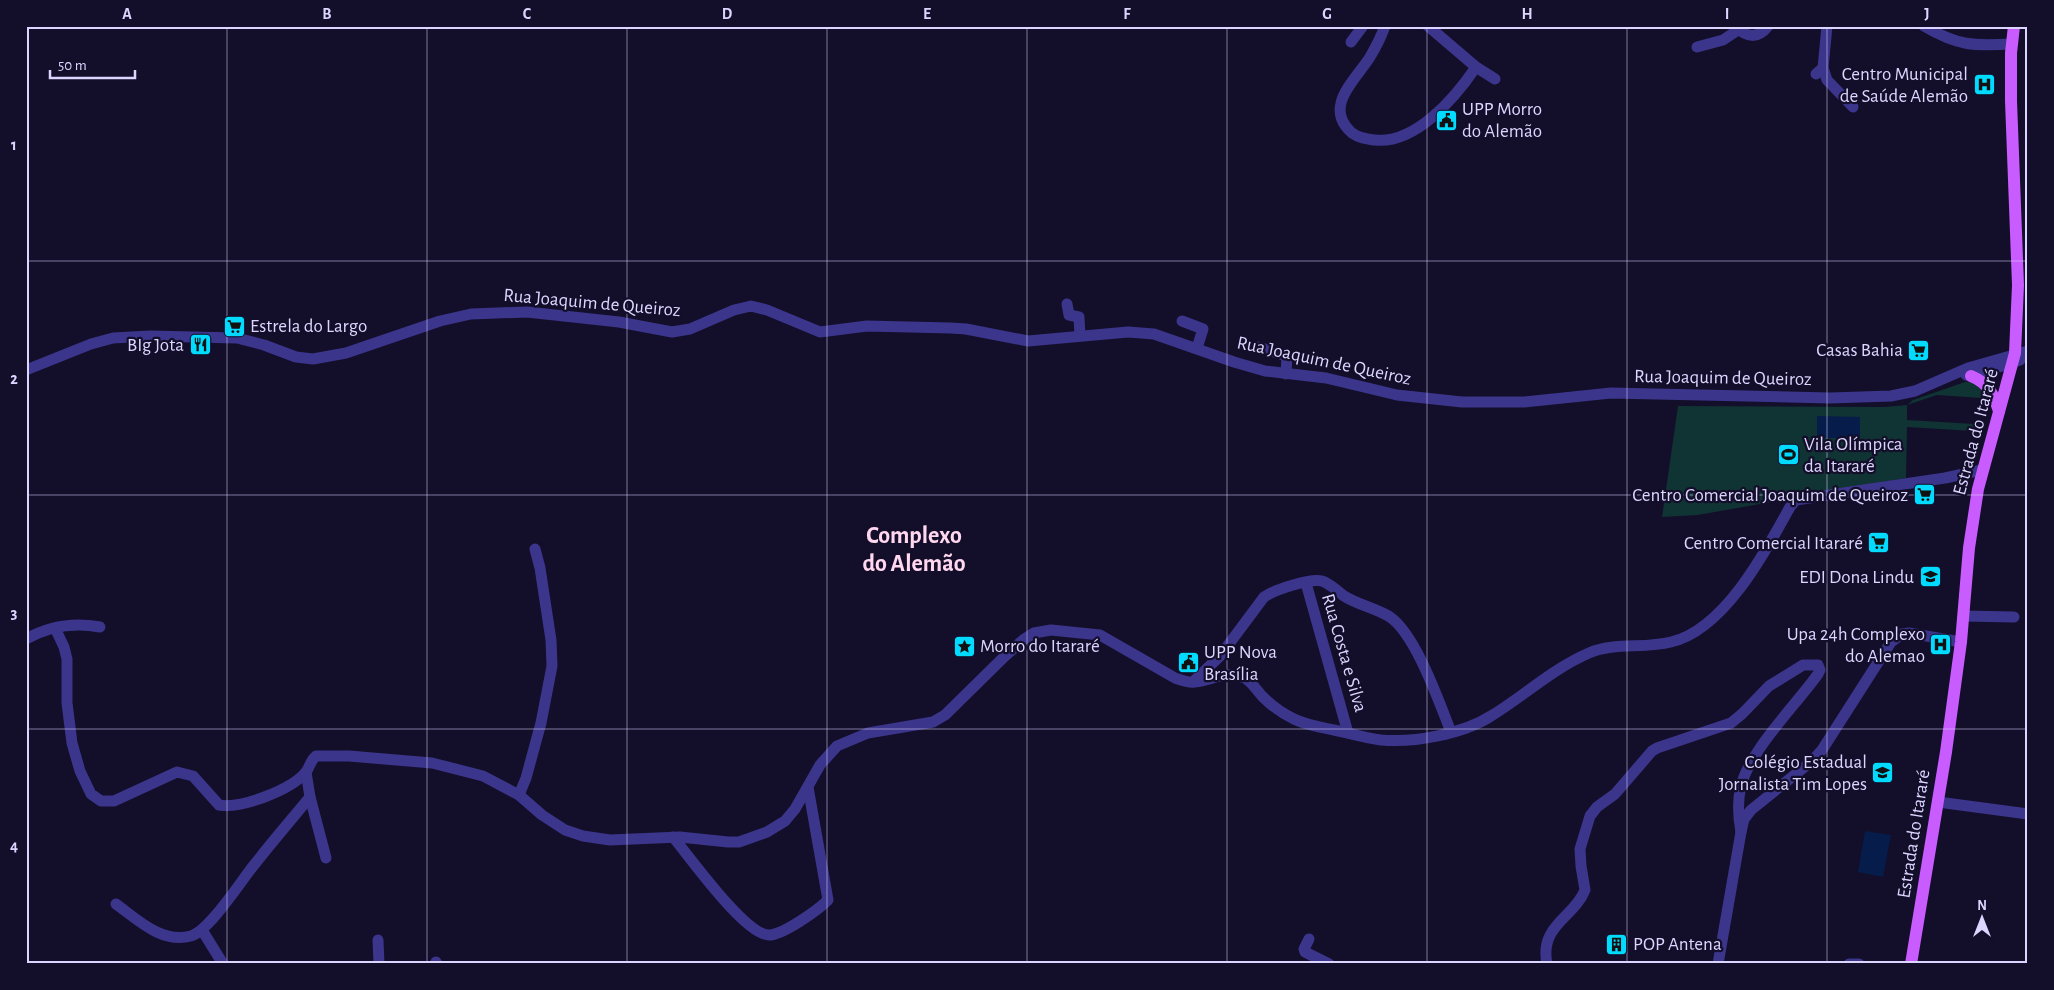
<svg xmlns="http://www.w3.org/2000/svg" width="2054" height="990" viewBox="0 0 2054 990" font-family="'Alegreya Sans',sans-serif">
  <rect width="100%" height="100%" fill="#130e29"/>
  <!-- green -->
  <path fill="#103333" d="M1965 382C1972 381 1978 386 1982 391L1981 398 1937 395 1907 405V420L1975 424 1973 431 1907 427 1906 478 1698 515 1662 517 1678 406 1884 407 1907 405 1913 400Z"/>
  <!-- water -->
  <g fill="#061c4a">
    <path d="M1817 416 1860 417V438H1817Z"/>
    <path d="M1865 831 1891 835 1883 877 1858 872Z"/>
  </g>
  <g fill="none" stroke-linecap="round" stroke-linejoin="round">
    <!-- street -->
    <g stroke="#3b358c" stroke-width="11">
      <path d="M1385 26C1381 37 1376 47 1370 57 1362 70 1344 88 1341 103 1338 115 1343 125 1352 133 1359 138 1366 139 1374 140 1415 145 1455 98 1476 67"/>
      <path d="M1428 26 1476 67 1495 79"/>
      <path d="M1734 26C1747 37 1757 40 1768 26"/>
      <path d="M1924 26C1958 46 1973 46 2011 44"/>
      <path d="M1351 42 1363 26"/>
      <path d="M1697 47 1723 40 1738 30"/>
      <path d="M1823 68 1827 80 1853 107"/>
      <path d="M1816 74 1823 68 1827 26"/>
      <path d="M1067 304 1069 315 1079 317 1080 336"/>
      <path d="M1182 321 1203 329 1197 348"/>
      <path d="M1258 347 1287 356 1286 374"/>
      <path d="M26 370 91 344 113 338 150 336 237 338 264 345 296 357 313 359 346 353 440 321 471 314 527 312 619 322 672 332 690 329 734 310 751 306 767 310 820 332 867 326 951 328 966 329 1028 341 1128 332 1154 334 1234 362 1265 371 1326 378 1397 395 1462 402H1524L1611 393 1830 398 1891 396 1915 391 1968 368 2028 351"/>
      <path d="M1966 375 1971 376 2020 360"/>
      <path d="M1306 583 1348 733"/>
      <path d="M1963 616 2014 617"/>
      <path d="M55 628 64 647 67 659V703L72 743 80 771 91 794 101 801H114L177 772 193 776 219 805C241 809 291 790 306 772 310 767 310 761 316 756H349L432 763 483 776 519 795 542 815 565 830 583 836 610 840 680 837 728 842H739L767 832 785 821 795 809 820 765 837 746 868 733 933 722 945 715 1003 658 1023 640 1034 633 1051 630 1100 635 1175 678C1181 680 1188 683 1194 682 1211 681 1227 669 1245 678 1252 682 1257 691 1263 697 1271 705 1283 714 1294 719 1306 725 1320 727 1334 730 1349 733 1365 738 1381 740 1414 743 1463 734 1491 716 1524 696 1552 669 1589 653 1614 642 1644 649 1671 642 1724 630 1766 551 1790 507L1796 500 1945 478 1982 470"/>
      <path d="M26 639C49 626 74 622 100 627"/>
      <path d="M1194 681 1220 656 1264 597C1274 590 1310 578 1322 581 1331 584 1337 591 1344 596 1358 605 1376 608 1390 617 1416 635 1439 702 1451 732"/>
      <path d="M519 795 526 778 541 723 552 666 551 640 540 568 535 549"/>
      <path d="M310 797 326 858"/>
      <path d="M1938 802 2028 814"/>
      <path d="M673 837C690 857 745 935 769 935 783 935 818 910 828 900L808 787"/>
      <path d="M116 904C138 920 162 944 191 936 209 931 241 881 254 865 272 842 291 820 310 797L306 772"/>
      <path d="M202 930 223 964"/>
      <path d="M1309 939 1304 949 1305 952 1329 964"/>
      <path d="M378 940 379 964"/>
      <path d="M436 962 437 964"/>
      <path d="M1547 964C1539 925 1574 918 1585 890L1581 866 1580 849 1590 816 1597 807 1615 794 1652 751 1657 748 1731 723 1742 714 1769 686 1803 665H1818L1820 670 1818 674C1796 705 1750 750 1741 786 1737 802 1738 816 1741 832"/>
      <path d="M1718 964 1741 832 1744 819 1751 810 1812 761 1822 750 1891 642 1902 634 1909 633 1961 642"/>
      <path d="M1849 964H1859"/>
    </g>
    <!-- primary -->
    <g stroke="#c95cff" stroke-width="12">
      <path d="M1971 376C1988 383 1994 395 1999 411"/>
      <path d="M1911 964 1946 752 1961 642 1969 548 1978 489 2015 353 2018 285 2011 101V53L2014 26"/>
    </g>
  </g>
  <!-- grid -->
  <path fill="none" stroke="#dcd5ff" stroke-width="1" stroke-opacity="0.55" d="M227 26V964M427 26V964M627 26V964M827 26V964M1027 26V964M1227 26V964M1427 26V964M1627 26V964M1827 26V964M26 261H2028M26 495H2028M26 729H2028"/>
  <!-- icons -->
  <defs>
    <symbol id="hospital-square" viewBox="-11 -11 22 22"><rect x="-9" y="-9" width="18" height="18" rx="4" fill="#01dbff" stroke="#130e29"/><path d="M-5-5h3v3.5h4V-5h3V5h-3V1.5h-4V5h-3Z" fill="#111"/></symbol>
    <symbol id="civic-square" viewBox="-11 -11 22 22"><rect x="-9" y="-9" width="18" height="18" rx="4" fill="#01dbff" stroke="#130e29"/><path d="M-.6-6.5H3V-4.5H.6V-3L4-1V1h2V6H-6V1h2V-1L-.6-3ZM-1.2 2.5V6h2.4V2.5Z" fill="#111"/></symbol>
    <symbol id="supermarket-square" viewBox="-11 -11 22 22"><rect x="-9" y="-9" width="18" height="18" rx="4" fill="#01dbff" stroke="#130e29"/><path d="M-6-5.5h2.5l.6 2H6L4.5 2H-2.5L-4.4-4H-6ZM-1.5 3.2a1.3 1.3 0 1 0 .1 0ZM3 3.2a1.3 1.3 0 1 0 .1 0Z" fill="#111"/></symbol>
    <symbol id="restaurant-square" viewBox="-11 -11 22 22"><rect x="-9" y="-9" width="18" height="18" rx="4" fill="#01dbff" stroke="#130e29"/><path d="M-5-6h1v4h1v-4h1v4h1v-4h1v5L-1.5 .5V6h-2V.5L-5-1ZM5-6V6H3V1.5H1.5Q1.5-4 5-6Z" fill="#111"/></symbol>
    <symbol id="stadium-square" viewBox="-11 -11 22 22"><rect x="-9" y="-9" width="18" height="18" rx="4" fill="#01dbff" stroke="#130e29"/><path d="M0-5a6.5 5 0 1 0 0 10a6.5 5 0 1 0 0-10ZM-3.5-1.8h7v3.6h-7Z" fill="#111"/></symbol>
    <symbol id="school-square" viewBox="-11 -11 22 22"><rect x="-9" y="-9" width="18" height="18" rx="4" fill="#01dbff" stroke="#130e29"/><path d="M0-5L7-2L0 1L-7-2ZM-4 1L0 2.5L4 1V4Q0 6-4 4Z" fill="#111"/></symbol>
    <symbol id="sight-square" viewBox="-11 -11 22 22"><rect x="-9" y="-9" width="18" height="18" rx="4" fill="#01dbff" stroke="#130e29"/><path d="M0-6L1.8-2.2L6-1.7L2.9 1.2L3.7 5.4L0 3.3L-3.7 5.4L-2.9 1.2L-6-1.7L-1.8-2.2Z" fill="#111"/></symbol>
    <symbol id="building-square" viewBox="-11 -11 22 22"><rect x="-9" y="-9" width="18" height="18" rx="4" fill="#01dbff" stroke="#130e29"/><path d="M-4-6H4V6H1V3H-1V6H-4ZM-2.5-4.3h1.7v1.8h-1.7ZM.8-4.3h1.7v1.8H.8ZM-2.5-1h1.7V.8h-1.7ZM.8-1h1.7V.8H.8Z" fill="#111"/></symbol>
  </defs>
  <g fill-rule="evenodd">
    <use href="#hospital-square" x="1972" y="72" width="25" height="25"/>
    <use href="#civic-square" x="1434" y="108" width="25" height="25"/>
    <use href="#supermarket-square" x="222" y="314" width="25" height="25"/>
    <use href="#restaurant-square" x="188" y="332" width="25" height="25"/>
    <use href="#supermarket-square" x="1906" y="338" width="25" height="25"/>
    <use href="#stadium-square" x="1776" y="442" width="25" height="25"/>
    <use href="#supermarket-square" x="1912" y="482" width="25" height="25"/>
    <use href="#supermarket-square" x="1866" y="530" width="25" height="25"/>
    <use href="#school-square" x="1918" y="564" width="25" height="25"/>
    <use href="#hospital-square" x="1928" y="632" width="25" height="25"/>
    <use href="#sight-square" x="952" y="634" width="25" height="25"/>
    <use href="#civic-square" x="1176" y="650" width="25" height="25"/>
    <use href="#school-square" x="1870" y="760" width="25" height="25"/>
    <use href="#building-square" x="1604" y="932" width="25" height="25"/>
  </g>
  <g text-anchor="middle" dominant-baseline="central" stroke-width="4.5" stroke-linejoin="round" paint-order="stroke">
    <!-- poi labels -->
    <g font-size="19" fill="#dcd5ff" stroke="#130e29" text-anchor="end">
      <text x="1968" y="74">Centro Municipal<tspan x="1968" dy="22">de Saúde Alemão</tspan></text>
      <text x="1462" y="109" text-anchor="start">UPP Morro<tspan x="1462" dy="22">do Alemão</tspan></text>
      <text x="250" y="326" text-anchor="start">Estrela do Largo</text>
      <text x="184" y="345">BIg Jota</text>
      <text x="1903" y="350">Casas Bahia</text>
      <text x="1804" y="444" text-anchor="start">Vila Olímpica<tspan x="1804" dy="22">da Itararé</tspan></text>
      <text x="1908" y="495">Centro Comercial Joaquim de Queiroz</text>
      <text x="1863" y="543">Centro Comercial Itararé</text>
      <text x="1914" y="577">EDI Dona Lindu</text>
      <text x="1925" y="634">Upa 24h Complexo<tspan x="1925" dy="22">do Alemao</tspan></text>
      <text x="980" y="646" text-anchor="start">Morro do Itararé</text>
      <text x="1204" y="652" text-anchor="start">UPP Nova<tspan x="1204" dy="22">Brasília</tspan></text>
      <text x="1867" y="762">Colégio Estadual<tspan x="1867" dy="22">Jornalista Tim Lopes</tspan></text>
      <text x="1633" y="944" text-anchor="start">POP Antena</text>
    </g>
    <!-- street labels -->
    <g font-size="19" fill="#dcd5ff" stroke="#130e29">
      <text transform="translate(592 303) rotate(5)">Rua Joaquim de Queiroz</text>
      <text transform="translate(1324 361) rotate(12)">Rua Joaquim de Queiroz</text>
      <text transform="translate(1723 378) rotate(1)">Rua Joaquim de Queiroz</text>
      <text transform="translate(1976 432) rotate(-75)">Estrada do Itararé</text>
      <text transform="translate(1344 653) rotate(74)">Rua Costa e Silva</text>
      <text transform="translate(1914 834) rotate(-81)">Estrada do Itararé</text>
    </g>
    <!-- district labels -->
    <g font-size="24" font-weight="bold" fill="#ffd7ef" stroke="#130e29">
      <text x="914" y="536">Complexo<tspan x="914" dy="28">do Alemão</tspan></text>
    </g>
  </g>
  <!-- border -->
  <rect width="2054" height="990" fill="none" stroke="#130e29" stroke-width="55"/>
  <!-- north arrow -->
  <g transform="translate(1982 918)" stroke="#130e29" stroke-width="4" paint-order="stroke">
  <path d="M0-4L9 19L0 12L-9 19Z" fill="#dcd5ff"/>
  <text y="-8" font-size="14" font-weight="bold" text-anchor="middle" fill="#dcd5ff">N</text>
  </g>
  <!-- scale -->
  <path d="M50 70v8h85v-8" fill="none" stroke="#dcd5ff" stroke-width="2.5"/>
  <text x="58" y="70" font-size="15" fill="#dcd5ff" stroke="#130e29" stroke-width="4" paint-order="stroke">50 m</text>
  <rect x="28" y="28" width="1998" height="934" fill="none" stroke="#dcd5ff" stroke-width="2"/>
  <g font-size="16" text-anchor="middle" font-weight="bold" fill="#dcd5ff">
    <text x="127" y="19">A</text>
    <text x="327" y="19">B</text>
    <text x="527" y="19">C</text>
    <text x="727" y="19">D</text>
    <text x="927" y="19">E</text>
    <text x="1127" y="19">F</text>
    <text x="1327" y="19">G</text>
    <text x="1527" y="19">H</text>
    <text x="1727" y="19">I</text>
    <text x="1927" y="19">J</text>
    <text x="14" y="150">1</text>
    <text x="14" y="384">2</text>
    <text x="14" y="618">3</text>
    <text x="14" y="851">4</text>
  </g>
</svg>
